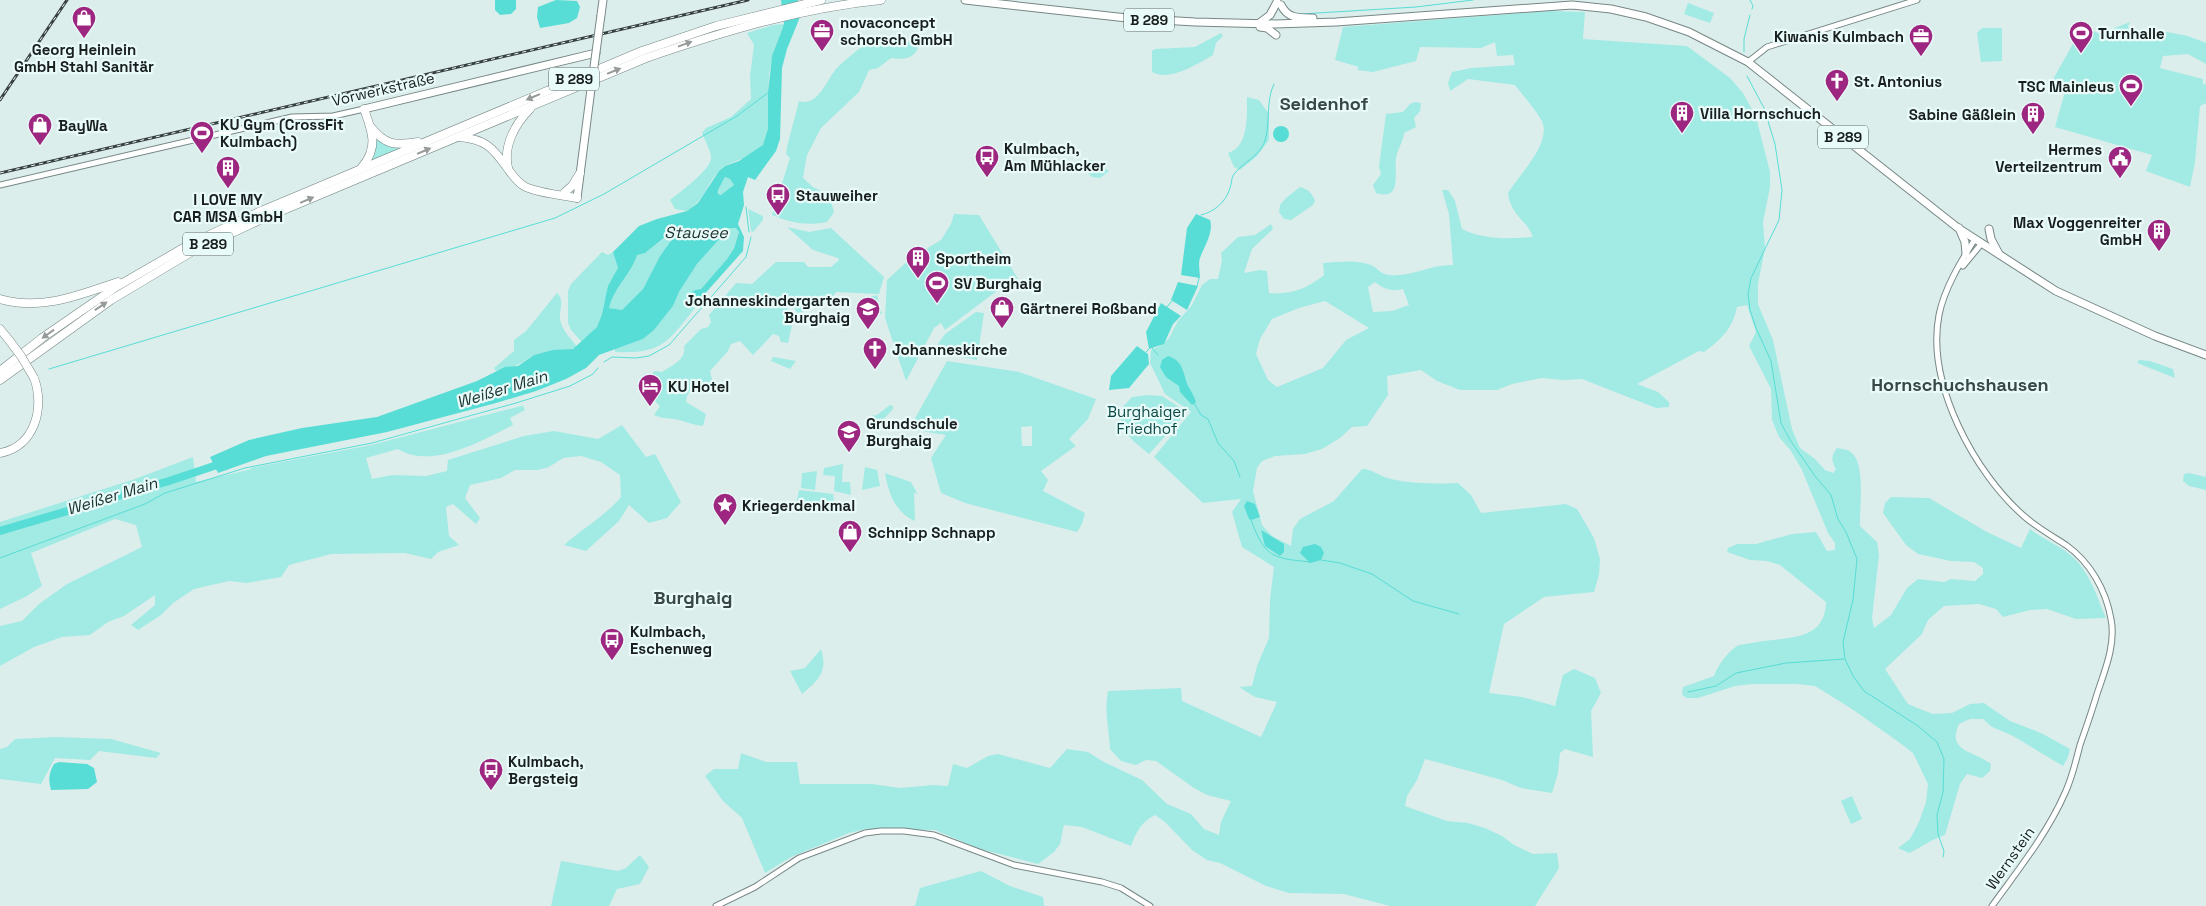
<svg xmlns="http://www.w3.org/2000/svg" width="2206" height="906" viewBox="0 0 2206 906" font-family="'Space Grotesk',sans-serif">
  <rect width="100%" height="100%" fill="#dceeec"/>
  <!-- green -->
  <g fill="#a2eae4" fill-rule="evenodd">
    <path d="M1688 3 1714 13 1710 23 1684 14Z"/>
    <path d="M1549 11 1585 12 1583 39 1687 46 1730 78 1743 93 1756 117 1770 172V187L1763 222 1765 248 1758 284V304L1773 340 1792 429 1800 448 1815 459 1825 470 1833 473 1836 469C1831 461 1831 455 1837 448 1841 449 1846 449 1849 451 1867 460 1859 508 1860 526L1877 542 1879 555 1872 618 1874 628 1891 615 1907 588 1918 579 1944 582 1951 579 1975 581 1983 574V568L1974 562 1951 561 1918 554 1906 545 1883 513 1885 503 1891 497 1929 498 1987 532 2021 548 2030 529C2042 539 2057 544 2069 554 2090 570 2096 596 2106 618L2076 619 2047 609 2030 610 2003 617 1996 609 1979 604 1944 606 1928 620 1922 634 1885 669 1908 704 1920 709 1933 714 1952 713 1970 704 1984 703 2010 721 2041 733 2070 749 2068 757 2063 766 2013 736 1992 727 1983 719H1970L1959 724C1946 752 1975 751 1991 764L1990 771 1982 778 1967 774 1960 784 1945 835C1932 839 1922 847 1909 853L1898 848 1910 839 1919 822 1926 802 1928 784 1913 753 1900 743 1852 709 1815 686 1796 684H1753L1735 686 1698 698H1687L1682 695 1683 687 1714 676C1718 665 1727 653 1737 646 1741 644 1748 644 1752 643 1783 636 1825 644 1826 602L1780 565 1767 561 1750 560 1727 552 1728 548 1737 544H1756L1792 534 1816 532 1827 551 1835 550V543L1828 533 1802 470 1791 451 1779 437 1772 420 1771 389 1749 346 1756 332 1747 305 1737 307C1733 328 1721 340 1704 352L1699 351 1637 384 1658 392 1669 402V407L1656 408 1582 379 1563 380 1542 378 1512 384 1497 390H1460L1437 381 1421 370 1387 376 1388 395 1367 426 1352 427 1340 438 1322 449 1305 454 1275 456 1262 461 1257 468 1253 491 1262 525 1272 536 1291 546 1293 529 1300 519 1334 501 1362 469C1373 469 1380 477 1391 479 1413 484 1435 484 1458 483L1471 495 1481 513 1566 504 1577 509 1594 538 1600 559 1599 575 1594 592 1544 597 1504 624 1489 693 1522 697 1555 706 1563 675 1574 669 1595 678 1601 693 1591 711 1593 757 1565 749 1560 753 1558 773 1552 793 1521 788 1502 780 1425 759 1417 780 1407 796 1405 806 1447 821 1468 823 1485 828 1502 836 1514 845 1533 854 1557 853 1559 868 1535 906H1390L1344 894 1289 893 1266 886 1220 863 1207 860 1192 850 1164 821 1155 815C1142 821 1136 832 1131 846L1082 827 1064 825 1060 844 1054 852 1038 864 980 849 935 830 866 829 849 833 791 857 765 873 742 818 723 801 705 776 714 769H738L741 753 766 762H797L800 784H872L900 788 933 785 948 786 953 764 967 768 988 756 998 754 1050 768 1067 749 1088 752 1102 761 1142 780 1167 804 1191 814 1204 829 1219 835 1221 822 1231 801 1207 795 1194 788 1156 761 1146 760 1136 765 1121 761 1110 749C1109 727 1104 713 1108 691L1181 688 1182 701 1261 737 1277 702 1255 697 1239 687 1252 686 1257 666 1269 638 1270 599 1274 567 1242 547 1232 512 1241 499 1203 503 1154 457 1191 412 1165 394 1150 363 1151 350 1162 345 1169 338 1178 321 1192 305 1202 285 1210 279H1218L1222 260 1221 253 1238 237 1255 235 1271 224 1273 229 1252 249 1244 273 1260 270 1267 271 1269 293C1290 295 1307 289 1324 275L1323 263C1338 262 1358 259 1373 266 1378 269 1383 275 1389 275 1412 277 1432 264 1453 265L1449 214 1442 190H1448L1455 201 1462 229C1484 240 1509 239 1533 237 1526 219 1511 216 1508 193 1519 175 1549 146 1543 124 1541 116 1521 93 1515 85L1468 79 1450 91 1448 83 1452 72 1471 68 1515 65 1513 55 1497 56 1495 42 1481 48 1420 47 1416 61 1373 72 1357 70 1359 67 1335 60 1343 27ZM1375 282C1383 289 1393 292 1403 289L1409 305 1392 311 1373 312 1368 287ZM1325 301 1369 328 1346 340 1323 368 1277 387 1268 380 1256 354 1260 339 1272 319 1299 308Z"/>
    <path d="M2081 20 2091 30 2100 34 2130 22 2128 27C2134 39 2142 35 2151 29L2188 36 2206 43V64L2188 54 2163 56 2160 68 2203 79V85L2206 83V103L2200 106 2195 162 2190 187 2146 171 2152 155 2055 127 2066 88 2051 83 2080 31 2077 29Z"/>
    <path d="M784 24C777 41 771 57 769 76 767 97 775 126 763 145 754 159 731 159 720 170 706 184 706 199 687 211L675 209 670 200C679 193 710 170 711 159 712 152 705 141 702 133L706 128 731 117 751 99 750 76 754 45 747 33 773 25Z"/>
    <path d="M1982 28H2002V61L1981 62 1977 33Z"/>
    <path d="M1221 33 1223 36 1216 43 1213 55C1197 64 1170 82 1152 72V51L1155 49 1195 47Z"/>
    <path d="M920 36C919 56 910 61 891 58L878 68 869 70 859 92 821 128 807 155 803 178 813 187 829 195 834 212 827 222C807 226 791 223 772 215L790 158 786 154 787 147 799 101C818 107 826 81 836 69 841 63 848 58 854 53 871 38 879 47 898 45 905 44 913 39 920 36Z"/>
    <path d="M1247 97 1259 100 1269 114V140L1257 156 1240 170 1234 167 1228 153C1249 147 1247 115 1247 97Z"/>
    <path d="M1415 102 1421 103 1420 111 1414 118 1416 127 1404 133C1403 141 1399 147 1397 154 1392 169 1405 202 1376 193L1373 185 1381 174 1379 166 1386 114 1403 112 1410 104Z"/>
    <path d="M374 137 406 147 370 162Z"/>
    <path d="M1090 159 1109 171 1100 178 1092 177 1088 173Z"/>
    <path d="M725 177 730 179 734 185 724 194 719 195 718 190Z"/>
    <path d="M1300 187C1308 189 1312 193 1315 201L1313 205 1291 220 1284 219 1279 212 1280 205 1286 198Z"/>
    <path d="M748 209 763 216V220L753 232 751 231Z"/>
    <path d="M954 214 979 215 1018 279 994 293 945 330 941 323 934 328 906 381 885 318 887 280 911 258 941 240 951 224Z"/>
    <path d="M729 227 736 228 739 232 734 247 727 259 701 289 695 290 689 294 691 306 695 308C667 343 662 354 615 352V349L643 339 654 330 673 306 679 292 697 264Z"/>
    <path d="M787 227 809 232 831 228 884 277 879 294 836 292 833 296 810 298 809 310 797 313 789 296 784 299 793 321 788 343 781 342 779 336 773 334 753 355 740 341 731 344 728 351 710 371 713 383 710 386 692 387 687 396 686 402 706 414 703 426C694 425 687 422 679 420 669 417 665 420 654 415L660 406 654 400 651 392 653 385 650 375 655 371 662 372C671 366 687 360 684 346L701 329 708 327 711 322 709 315 736 283 752 284 776 262H804L808 267H831L839 260 838 258 813 250Z"/>
    <path d="M670 234 674 238 660 256 643 289 622 310 608 308C615 288 631 274 637 254L645 253Z"/>
    <path d="M602 252 608 255 613 252 618 268 605 300 602 314 597 327 585 340 581 341 571 330 568 323V291L571 284Z"/>
    <path d="M557 293C565 300 559 310 560 319 562 331 570 337 577 347 571 351 546 352 537 354 530 356 526 361 519 364 513 368 504 368 496 371L494 368 514 351V340L526 331Z"/>
    <path d="M877 295 882 314 865 315 866 298Z"/>
    <path d="M976 312 984 313 977 360 933 351 945 334Z"/>
    <path d="M773 357 796 361 790 369 771 361Z"/>
    <path d="M2139 360 2150 361 2173 369 2175 378 2137 363Z"/>
    <path d="M947 361 1019 372 1096 399 1088 419 1069 439 1076 446 1041 471 1048 480 1043 491 1085 513 1082 524 1077 532 965 503 941 493 931 458 946 435 909 429ZM1032 426V446H1022L1021 427Z"/>
    <path d="M1147 395 1162 396 1187 412 1149 454C1132 440 1122 434 1119 411L1132 397Z"/>
    <path d="M522 404 525 410 510 418 513 425C481 441 432 470 398 449L366 458 372 479 392 475 426 476 447 471 448 460 524 436 554 431 598 439 622 425 646 457 655 454 681 502 667 518 649 523 629 505 619 521 586 551 564 545C583 528 605 516 621 497L620 475 601 462 581 456 563 458 549 467 538 470H515L501 478 470 485 465 498 480 518 476 524 453 504 446 507 449 536 459 545 438 552 431 559 405 553 331 554 289 565 281 577 247 583 229 581 194 589 173 603 161 615 138 630 131 625 155 605V595L124 616 108 622 90 635 62 637 34 647 0 666V626L22 621 39 604 67 584 142 547 136 525 115 519 31 553 42 586 27 596 0 609V522L135 479 193 457 196 482 252 469 250 468 371 445 521 406 522 407Z"/>
    <path d="M890 405 893 406V409L881 422 874 424 869 419 870 416 877 415Z"/>
    <path d="M843 464 842 482H850L851 495 834 491 835 476 823 475 824 468Z"/>
    <path d="M865 467 877 470 880 486 862 490Z"/>
    <path d="M817 471 815 490 801 488 802 473Z"/>
    <path d="M885 473 911 482 918 495 914 492 915 519 914 521C894 510 889 494 885 473Z"/>
    <path d="M2189 473 2206 477V490L2189 486 2183 481 2184 474Z"/>
    <path d="M799 490 833 494 834 500 810 512 795 509Z"/>
    <path d="M821 649C828 671 819 680 802 694L790 671 805 668Z"/>
    <path d="M56 737 111 739 161 753 156 758 99 751 90 760 55 758 41 784 0 779V749L7 747 15 739Z"/>
    <path d="M1852 796 1862 819 1851 824 1841 801Z"/>
    <path d="M640 855 649 867 640 884 617 889 609 906H551L561 861 618 871 626 868Z"/>
    <path d="M981 871 1010 886 1043 897 1044 906H915L920 888Z"/>
  </g>
  <!-- water -->
  <g fill="#57ddd5" fill-rule="evenodd">
    <path d="M495 0H516V9L511 14 500 15 495 10Z"/>
    <path d="M556 0 577 1 580 7 577 18 569 23 540 28 537 17 538 7Z"/>
    <path d="M781 0H798L800 17 787 49 782 68 780 139 776 151 755 180 748 177 743 192 744 205 738 224 744 237 743 251 694 306 688 303 689 294 695 290 701 289 727 259 734 248 739 232 736 228H729L697 264 679 292 673 306 654 330 643 339 599 355 586 368 566 379 536 391 496 403 387 432 266 456 218 473 210 457 249 440 302 428 377 417 477 381 505 367 518 366 534 355 553 350 573 349 597 327 602 314 608 286 618 268 613 252 639 226 657 219 687 211 698 203 719 171 725 166 739 161 763 145 768 129V93L772 56 784 24ZM725 177 730 179 734 185 721 195 718 194V190ZM669 234 673 238 660 256 643 289 622 310 609 308C614 288 631 274 637 255L645 253Z"/>
    <circle cx="1281" cy="134" r="8"/>
    <path d="M1196 214 1210 220C1214 232 1204 247 1200 258 1198 263 1200 272 1200 278L1181 275 1187 228Z"/>
    <path d="M1178 282 1198 286 1187 310 1171 300Z"/>
    <path d="M1161 303 1181 316 1173 324 1164 344 1149 349 1146 332Z"/>
    <path d="M1137 346 1148 354 1149 364 1129 388 1109 390 1111 376Z"/>
    <path d="M1168 356C1184 361 1183 374 1188 386 1191 391 1194 396 1196 402L1192 405 1180 392 1179 386 1166 377 1160 367 1162 360Z"/>
    <path d="M1247 501 1255 504 1260 517 1251 520 1249 519 1244 506Z"/>
    <path d="M1261 530 1284 544V552L1280 556 1265 546Z"/>
    <path d="M1315 544 1321 547 1324 553 1321 560 1310 563 1300 553 1303 547Z"/>
    <path d="M59 762 87 764 94 768 97 782 88 789 51 790C48 779 49 773 54 764Z"/>
  </g>
  <g fill="none" stroke-linecap="round" stroke-linejoin="round">
    <!-- stream -->
    <g stroke="#57ddd5" stroke-width="1">
      <path d="M1750 0 1753 6 1752 9"/>
      <path d="M1301 14 1416 7 1473 0"/>
      <path d="M1744 52V39L1750 15"/>
      <path d="M1747 76 1764 108 1775 144 1782 190 1779 220 1751 278 1748 294 1750 310 1756 328 1771 361 1781 423 1790 440 1815 476 1831 495 1838 519 1846 532 1857 559 1853 600 1843 642 1845 659 1853 676 1864 691 1918 726 1937 742 1944 759 1943 792 1937 815 1938 834 1944 851 1943 857"/>
      <path d="M746 207 749 232"/>
      <path d="M1201 215C1214 212 1226 202 1230 188 1232 183 1231 178 1234 174 1245 160 1262 156 1266 137 1270 120 1266 100 1274 84"/>
      <path d="M1197 286 1199 278"/>
      <path d="M1167 307 1172 301"/>
      <path d="M1152 348 1158 355"/>
      <path d="M1146 352 1149 349"/>
      <path d="M604 362 612 357 636 358 649 356 669 345 746 257 751 237"/>
      <path d="M49 369 555 218 604 194 737 116 769 92"/>
      <path d="M1194 403 1201 415 1208 419 1218 443 1234 461 1240 477"/>
      <path d="M1251 520C1265 557 1271 558 1310 562"/>
      <path d="M0 558 145 504 165 493 245 468 372 443 516 403 570 386 593 374 598 368"/>
      <path d="M1321 560 1340 563 1372 574 1413 601 1459 614"/>
      <path d="M1688 692 1716 686 1736 673 1786 663 1844 659"/>
    </g>
    <!-- river -->
    <path stroke="#57ddd5" stroke-width="8" d="M0 531 169 481 223 463"/>
    <defs>
      <g id="minor">
        <path d="M1748 62 1767 47 1917 0"/>
        <path d="M0 185 292 117 333 116 364 109"/>
        <path d="M1975 239C1961 261 1944 289 1939 315 1926 383 1974 473 2025 517 2038 528 2052 536 2066 545 2090 562 2106 590 2111 619 2116 644 2105 670 2097 694 2092 711 2086 728 2080 745 2076 761 2072 778 2065 793 2047 834 2018 870 1992 906"/>
        <path d="M1963 266 1982 243"/>
        <path d="M716 906 755 887 799 858 865 833 881 831H904L934 835 1014 865 1102 882 1121 888 1150 906"/>
      </g>
      <g id="major">
        <path d="M965 0 1127 18 1195 22 1275 24 1336 22 1572 5 1611 9 1646 17 1689 32 1748 62 1958 228 2056 291 2155 336 2206 355"/>
        <path d="M1281 5C1288 19 1299 18 1313 18"/>
        <path d="M601 15 603 0"/>
        <path d="M1258 24 1270 15 1277 2"/>
        <path d="M1260 27 1267 28 1276 35"/>
        <path d="M364 109 596 53"/>
        <path d="M577 198 591 89"/>
        <path d="M1959 228 1965 242 1966 254"/>
        <path d="M1989 229 1991 239 1999 254"/>
      </g>
      <g id="highway">
        <path d="M370 126C385 145 394 146 418 142"/>
        <path d="M459 137C486 139 493 148 508 169 513 176 517 182 524 186 533 192 565 196 577 198"/>
        <path d="M362 167C379 147 372 131 364 109"/>
        <path d="M508 168C503 146 515 124 530 109"/>
        <path d="M565 192 572 186 580 173"/>
        <path d="M0 299C41 311 80 295 118 282"/>
        <path d="M0 329 9 340"/>
        <path d="M0 371 42 338 116 287 192 243 259 212 642 51 716 26 821 0"/>
        <path d="M0 380 111 300 193 251 262 219 646 58C722 32 800 8 881 0"/>
        <path d="M0 453C35 447 45 407 34 378"/>
      </g>
    </defs>
    <!-- minor casing -->
    <use href="#minor" stroke="#768785" stroke-width="7"/>
    <!-- major casing -->
    <use href="#major" stroke="#768785" stroke-width="9"/>
    <!-- highway casing -->
    <use href="#highway" stroke="#768785" stroke-width="9"/>
    <!-- minor -->
    <use href="#minor" stroke="#fff" stroke-width="5"/>
    <!-- major -->
    <use href="#major" stroke="#fff" stroke-width="7"/>
    <!-- highway -->
    <use href="#highway" stroke="#fff" stroke-width="8"/>
    <defs>
      <g id="rail">
        <path d="M0 100 67 0"/>
        <path d="M0 173 748 0"/>
      </g>
    </defs>
    <!-- rail casing -->
    <use href="#rail" stroke="#37403f" stroke-width="3"/>
    <!-- rail -->
    <use href="#rail" stroke="#e9fbf9" stroke-width="1" stroke-dasharray="4" stroke-linecap="butt"/>
    <defs>
      <path id="major-bridge" d="M591 89 601 15"/>
      <path id="highway-bridge" d="M9 340 21 356 34 378"/>
    </defs>
    <!-- major-bridge casing -->
    <use href="#major-bridge" stroke="#768785" stroke-width="9" stroke-linecap="butt"/>
    <!-- highway-bridge casing -->
    <use href="#highway-bridge" stroke="#768785" stroke-width="9" stroke-linecap="butt"/>
    <!-- major-bridge -->
    <use href="#major-bridge" stroke="#fff" stroke-width="7"/>
    <!-- highway-bridge -->
    <use href="#highway-bridge" stroke="#fff" stroke-width="8"/>
  </g>
  <!-- one-way arrows -->
  <defs><path id="oneway-solid" d="M-6-.8H1V-3.2L6.5 0L1 3.2V.8H-6Z" transform="scale(1.25)"/></defs>
  <g fill="#979a9a">
    <use href="#oneway-solid" transform="translate(685 44) rotate(-20)"/>
    <use href="#oneway-solid" transform="translate(614 71) rotate(-22)"/>
    <use href="#oneway-solid" transform="translate(533 97) rotate(157)"/>
    <use href="#oneway-solid" transform="translate(424 151) rotate(-23)"/>
    <use href="#oneway-solid" transform="translate(307 200) rotate(-23)"/>
    <use href="#oneway-solid" transform="translate(101 306) rotate(-34)"/>
    <use href="#oneway-solid" transform="translate(48 334) rotate(144)"/>
  </g>
  <!-- icons -->
  <defs>
    <symbol id="shop-pin" viewBox="-11 -11 22 30"><path d="M0 17L-7.5 6A9.5 9.5 0 1 1 7.5 6Z" fill="#9d2780" stroke="#e9fbf9"/><path d="M-5-2.5h2.3a2.7 3.5 0 0 1 5.4 0H5L5.5 6h-11ZM-1.5-2.5h3a1.5 2.3 0 0 0-3 0Z" fill="#fff"/></symbol>
    <symbol id="office-pin" viewBox="-11 -11 22 30"><path d="M0 17L-7.5 6A9.5 9.5 0 1 1 7.5 6Z" fill="#9d2780" stroke="#e9fbf9"/><path d="M-6-3h4V-5.5h4V-3h4V5H-6ZM-1-4.5V-3h2v-1.5ZM-6 0V1H6V0Z" fill="#fff"/></symbol>
    <symbol id="stadium-pin" viewBox="-11 -11 22 30"><path d="M0 17L-7.5 6A9.5 9.5 0 1 1 7.5 6Z" fill="#9d2780" stroke="#e9fbf9"/><path d="M0-5a6.5 5 0 1 0 0 10a6.5 5 0 1 0 0-10ZM-3.5-1.8h7v3.6h-7Z" fill="#fff"/></symbol>
    <symbol id="church-pin" viewBox="-11 -11 22 30"><path d="M0 17L-7.5 6A9.5 9.5 0 1 1 7.5 6Z" fill="#9d2780" stroke="#e9fbf9"/><path d="M-1.2-6h2.4v3.5h3.3v2.4h-3.3V6h-2.4V-.1h-3.3v-2.4h3.3Z" fill="#fff"/></symbol>
    <symbol id="building-pin" viewBox="-11 -11 22 30"><path d="M0 17L-7.5 6A9.5 9.5 0 1 1 7.5 6Z" fill="#9d2780" stroke="#e9fbf9"/><path d="M-4-6H4V6H1V3H-1V6H-4ZM-2.5-4.3h1.7v1.8h-1.7ZM.8-4.3h1.7v1.8H.8ZM-2.5-1h1.7V.8h-1.7ZM.8-1h1.7V.8H.8Z" fill="#fff"/></symbol>
    <symbol id="bus-pin" viewBox="-11 -11 22 30"><path d="M0 17L-7.5 6A9.5 9.5 0 1 1 7.5 6Z" fill="#9d2780" stroke="#e9fbf9"/><path d="M-5-6H5V4H4V6H2V4H-2V6H-4V4H-5ZM-3.5-4V0h7V-4ZM-3.5 1.2v1.5H-2V1.2ZM2 1.2v1.5H3.5V1.2Z" fill="#fff"/></symbol>
    <symbol id="civic-pin" viewBox="-11 -11 22 30"><path d="M0 17L-7.5 6A9.5 9.5 0 1 1 7.5 6Z" fill="#9d2780" stroke="#e9fbf9"/><path d="M-.6-6.5H3V-4.5H.6V-3L4-1V1h2V6H-6V1h2V-1L-.6-3ZM-1.2 2.5V6h2.4V2.5Z" fill="#fff"/></symbol>
    <symbol id="school-pin" viewBox="-11 -11 22 30"><path d="M0 17L-7.5 6A9.5 9.5 0 1 1 7.5 6Z" fill="#9d2780" stroke="#e9fbf9"/><path d="M0-5L7-2L0 1L-7-2ZM-4 1L0 2.5L4 1V4Q0 6-4 4Z" fill="#fff"/></symbol>
    <symbol id="hotel-pin" viewBox="-11 -11 22 30"><path d="M0 17L-7.5 6A9.5 9.5 0 1 1 7.5 6Z" fill="#9d2780" stroke="#e9fbf9"/><path d="M-6-4.5h1.5V1H6V5H4.5V3h-9V5H-6ZM-4 0a1.8 1.8 0 1 1 3.6 0ZM.5 0V-2.5h3Q6-2.5 6 0Z" fill="#fff"/></symbol>
    <symbol id="sight-pin" viewBox="-11 -11 22 30"><path d="M0 17L-7.5 6A9.5 9.5 0 1 1 7.5 6Z" fill="#9d2780" stroke="#e9fbf9"/><path d="M0-6L1.8-2.2L6-1.7L2.9 1.2L3.7 5.4L0 3.3L-3.7 5.4L-2.9 1.2L-6-1.7L-1.8-2.2Z" fill="#fff"/></symbol>
  </defs>
  <g fill-rule="evenodd">
    <use href="#shop-pin" x="70" y="4" width="28" height="38"/>
    <use href="#office-pin" x="808" y="17" width="28" height="38"/>
    <use href="#stadium-pin" x="2067" y="19" width="28" height="38"/>
    <use href="#office-pin" x="1907" y="22" width="28" height="38"/>
    <use href="#church-pin" x="1823" y="67" width="28" height="38"/>
    <use href="#stadium-pin" x="2117" y="72" width="28" height="38"/>
    <use href="#building-pin" x="1668" y="99" width="28" height="38"/>
    <use href="#building-pin" x="2019" y="100" width="28" height="38"/>
    <use href="#shop-pin" x="26" y="111" width="28" height="38"/>
    <use href="#stadium-pin" x="188" y="119" width="28" height="38"/>
    <use href="#bus-pin" x="973" y="143" width="28" height="38"/>
    <use href="#civic-pin" x="2106" y="144" width="28" height="38"/>
    <use href="#building-pin" x="214" y="154" width="28" height="38"/>
    <use href="#bus-pin" x="764" y="181" width="28" height="38"/>
    <use href="#building-pin" x="2145" y="217" width="28" height="38"/>
    <use href="#building-pin" x="904" y="244" width="28" height="38"/>
    <use href="#stadium-pin" x="923" y="269" width="28" height="38"/>
    <use href="#shop-pin" x="988" y="294" width="28" height="38"/>
    <use href="#school-pin" x="854" y="295" width="28" height="38"/>
    <use href="#church-pin" x="861" y="335" width="28" height="38"/>
    <use href="#hotel-pin" x="636" y="372" width="28" height="38"/>
    <use href="#school-pin" x="835" y="418" width="28" height="38"/>
    <use href="#sight-pin" x="711" y="491" width="28" height="38"/>
    <use href="#shop-pin" x="836" y="518" width="28" height="38"/>
    <use href="#bus-pin" x="598" y="626" width="28" height="38"/>
    <use href="#bus-pin" x="477" y="756" width="28" height="38"/>
  </g>
  <g text-anchor="middle" dominant-baseline="central" stroke-width="4.5" stroke-linejoin="round" paint-order="stroke">
    <!-- shield labels -->
    <g fill="#e9fbf9" stroke="#576160" stroke-width="1">
      <rect x="1124" y="8.5" width="50" height="23" rx="4"/>
      <rect x="549" y="67.5" width="50" height="23" rx="4"/>
      <rect x="1818" y="125.5" width="50" height="23" rx="4"/>
      <rect x="183" y="232.5" width="50" height="23" rx="4"/>
    </g>
    <g font-size="14" font-weight="bold" fill="#181f1e">
      <text x="1149" y="20">B 289</text>
      <text x="574" y="79">B 289</text>
      <text x="1843" y="137">B 289</text>
      <text x="208" y="244">B 289</text>
    </g>
    <!-- poi labels -->
    <g font-size="15" font-weight="bold" fill="#181f1e" stroke="#e9fbf9" text-anchor="start">
      <text x="840" y="22">novaconcept<tspan x="840" dy="17">schorsch GmbH</tspan></text>
      <text x="2098" y="33">Turnhalle</text>
      <text x="1904" y="36" text-anchor="end">Kiwanis Kulmbach</text>
      <text x="84" y="49" text-anchor="middle">Georg Heinlein<tspan x="84" dy="17">GmbH Stahl Sanitär</tspan></text>
      <text x="1854" y="81">St. Antonius</text>
      <text x="2114" y="86" text-anchor="end">TSC Mainleus</text>
      <text x="1700" y="113">Villa Hornschuch</text>
      <text x="2016" y="114" text-anchor="end">Sabine Gäßlein</text>
      <text x="220" y="124">KU Gym (CrossFit<tspan x="220" dy="17">Kulmbach)</tspan></text>
      <text x="58" y="125">BayWa</text>
      <text x="1004" y="148">Kulmbach,<tspan x="1004" dy="17">Am Mühlacker</tspan></text>
      <text x="2102" y="149" text-anchor="end">Hermes<tspan x="2102" dy="17">Verteilzentrum</tspan></text>
      <text x="796" y="195">Stauweiher</text>
      <text x="228" y="199" text-anchor="middle">I LOVE MY<tspan x="228" dy="17">CAR MSA GmbH</tspan></text>
      <text x="2142" y="222" text-anchor="end">Max Voggenreiter<tspan x="2142" dy="17">GmbH</tspan></text>
      <text x="936" y="258">Sportheim</text>
      <text x="954" y="283">SV Burghaig</text>
      <text x="850" y="300" text-anchor="end">Johanneskindergarten<tspan x="850" dy="17">Burghaig</tspan></text>
      <text x="1020" y="308">Gärtnerei Roßband</text>
      <text x="892" y="349">Johanneskirche</text>
      <text x="668" y="386">KU Hotel</text>
      <text x="866" y="423">Grundschule<tspan x="866" dy="17">Burghaig</tspan></text>
      <text x="742" y="505">Kriegerdenkmal</text>
      <text x="868" y="532">Schnipp Schnapp</text>
      <text x="630" y="631">Kulmbach,<tspan x="630" dy="17">Eschenweg</tspan></text>
      <text x="508" y="761">Kulmbach,<tspan x="508" dy="17">Bergsteig</tspan></text>
    </g>
    <!-- street labels -->
    <g font-size="15" fill="#181f1e" stroke="#e9fbf9">
      <text transform="translate(383 89) rotate(-13)">Vorwerkstraße</text>
      <text transform="translate(2010 858) rotate(-55)">Wernstein</text>
    </g>
    <!-- park labels -->
    <g font-size="15" fill="#0a4744" stroke="#e9fbf9">
      <text x="1147" y="411">Burghaiger<tspan x="1147" dy="17">Friedhof</tspan></text>
    </g>
    <!-- water labels -->
    <g font-size="16" font-style="italic" fill="#1a312f" stroke="#e9fbf9">
      <text x="696" y="232">Stausee</text>
      <text transform="translate(502 389) rotate(-17)">Weißer Main</text>
      <text transform="translate(112 496) rotate(-17)">Weißer Main</text>
    </g>
    <!-- quarter labels -->
    <g font-size="18" font-weight="bold" fill="#394847" stroke="#e9fbf9">
      <text x="1324" y="103">Seidenhof</text>
      <text x="1960" y="384">Hornschuchshausen</text>
      <text x="693" y="597">Burghaig</text>
    </g>
  </g>
</svg>
